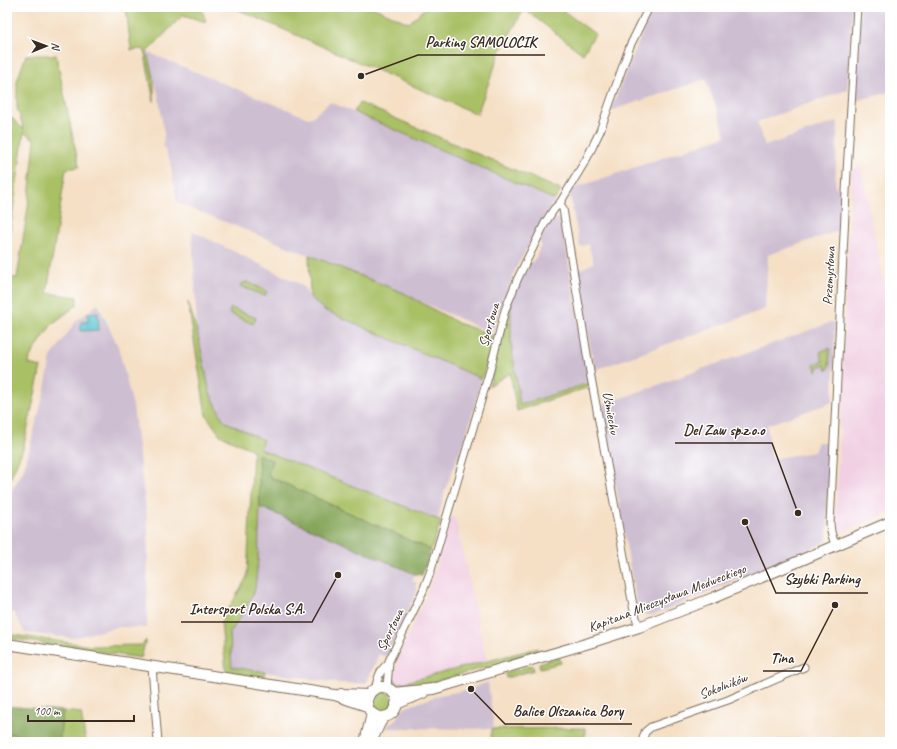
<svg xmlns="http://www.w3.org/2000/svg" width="897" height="749" viewBox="0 0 897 749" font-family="Caveat,sans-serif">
  <rect width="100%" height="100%" fill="#fff"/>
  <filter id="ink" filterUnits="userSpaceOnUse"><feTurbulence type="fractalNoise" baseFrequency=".025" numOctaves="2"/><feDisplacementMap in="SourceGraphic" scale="8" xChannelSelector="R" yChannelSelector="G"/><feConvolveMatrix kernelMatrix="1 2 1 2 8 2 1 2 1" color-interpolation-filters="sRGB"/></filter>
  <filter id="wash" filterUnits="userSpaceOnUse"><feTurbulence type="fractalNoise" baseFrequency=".012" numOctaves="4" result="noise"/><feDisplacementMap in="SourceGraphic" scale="16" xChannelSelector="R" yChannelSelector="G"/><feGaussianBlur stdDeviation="0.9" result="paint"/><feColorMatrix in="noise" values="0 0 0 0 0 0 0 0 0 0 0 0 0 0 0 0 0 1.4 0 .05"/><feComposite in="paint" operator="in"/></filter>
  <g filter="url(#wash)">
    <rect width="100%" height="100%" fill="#f5e0c6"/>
    <!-- built -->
    <g fill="#f1d0e3">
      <path d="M861 166 890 313V513L835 535 852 170Z"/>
      <path d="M449 517H455L487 662 398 685 393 677 404 644 424 601 437 563Z"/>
    </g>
    <!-- industrial -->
    <g fill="#cebed1">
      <path d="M653 7H853L847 90 757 122 765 146 838 121 835 188 843 185 840 230 768 255 765 309 595 370 576 271 594 263 588 244 580 247 569 190 726 136 706 79 610 111Z"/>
      <path d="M860 7H890V92L855 101Z"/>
      <path d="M147 52 308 118 312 117 330 102 555 200 516 268 491 333 382 284 177 203 170 161 163 146 164 134 159 98Z"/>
      <path d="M561 218 589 382 520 405 511 343V301L528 268 536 257 541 245 539 241 551 221Z"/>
      <path d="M192 231 302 285 310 297 324 310 482 379 466 436 445 490 438 520 260 449 263 440 224 421 210 393 197 331Z"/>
      <path d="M98 304 118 346 133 406 148 528 147 628 117 627 72 638 25 633 14 613 7 612V498L24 469 45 389 51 357 77 320Z"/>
      <path d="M835 321 833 402 767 425 772 459 814 452 818 442 831 443 827 542 654 615H646L637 608 602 405Z"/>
      <path d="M260 507 415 574 412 581 417 583 415 587 418 588 387 657 379 654 366 684 338 683 232 667 230 633 245 610 258 560Z"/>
      <path d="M488 682 494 729 385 728 396 719 404 708 440 695 468 690Z"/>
    </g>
    <!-- green -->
    <g fill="#a9c065" stroke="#727542">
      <path d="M126 7H201L206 22 183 15 147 52 154 82V102L144 49 131 50Z"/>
      <path d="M232 7H372L409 23 426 7H558L595 34 583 54 524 9 501 50 477 114Z"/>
      <path d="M26 55H56L79 167 66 169 47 293 77 297V305L52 324 30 357 29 364 41 367 23 449 7 486V277L17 278 28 207 35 140 24 132 7 254V120L10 116 24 130 17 108V81Z"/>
      <path d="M360 103 561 190 555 200 354 112Z"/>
      <path d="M309 255 404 293 458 323 492 335 493 341 482 379 324 310 310 297Z"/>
      <path d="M247 282 267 291 265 296 240 286 241 284Z"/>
      <path d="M511 301V343L520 405 589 383 590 387C565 394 541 403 517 411L510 373 489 386Z"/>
      <path d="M188 302 197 331 210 393 224 421 263 440 260 449 441 521 431 550 268 476 259 454 260 507 258 560 255 589 245 610 230 633 232 667 265 672 264 677 226 672 221 622 247 577 253 450 220 435 206 415Z"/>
      <path d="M231 308 256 318 253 324 229 313Z"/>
      <path d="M830 348 829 369 827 370 825 365 818 367V370L816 371 814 365 823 361 820 352Z"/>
      <path d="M7 634 92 646 142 645 146 640 141 658 7 638Z"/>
      <path d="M538 648 533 654 419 686 402 688 396 687 393 681V677L398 684Z"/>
      <path d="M559 657 561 663 540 668 539 663Z"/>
      <path d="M532 665 534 670 506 678 505 673Z"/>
      <circle cx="382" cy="702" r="11"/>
      <path d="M63 711 81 713 86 742H59Z"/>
      <path d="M585 728V742H491V729Z"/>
      <path d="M7 733 52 742H7Z"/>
    </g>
    <!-- forest -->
    <g fill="#86a65a" stroke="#60683c">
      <path d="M258 454 272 460 268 476 431 550 422 575 415 574 260 507Z"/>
      <path d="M7 706 63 711 59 742H52L7 733Z"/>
    </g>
    <!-- water -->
    <path fill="#5ac6d2" stroke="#4a7878" d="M98 312 99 330 81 331V322H88V313Z"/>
  </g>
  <g filter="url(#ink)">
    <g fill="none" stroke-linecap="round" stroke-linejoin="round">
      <defs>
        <g id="street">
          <path d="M560 203 563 209 590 372 634 611 639 627"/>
          <path d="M835 545 831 532 830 524 847 172 857 7"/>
          <path d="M152 667 158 742"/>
          <path d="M387 688 389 661 423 591 431 570 490 370 505 310 518 278 545 223 554 209 560 203 587 158 600 131 630 46 649 7"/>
          <path d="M375 689C378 679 379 670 388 664"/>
          <path d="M642 742 645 732 651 727 728 700 804 667"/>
        </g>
        <g id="secondary">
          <path d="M7 644 335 695 367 706"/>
          <circle cx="382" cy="702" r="15"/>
          <path d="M393 693 433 689 589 643 639 627 713 598 890 522"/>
          <path d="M341 694 369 695"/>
          <path d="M396 704 423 693"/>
          <path d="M365 742 372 714"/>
          <path d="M371 742 380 723 384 717"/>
        </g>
      </defs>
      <!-- street casing -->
      <use href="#street" stroke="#7c6a59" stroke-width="9"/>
      <!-- secondary casing -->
      <use href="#secondary" stroke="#7c6a59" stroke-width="12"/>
      <!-- street -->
      <use href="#street" stroke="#fff" stroke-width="7"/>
      <!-- secondary -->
      <use href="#secondary" stroke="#fff" stroke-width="10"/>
    </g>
  </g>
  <g text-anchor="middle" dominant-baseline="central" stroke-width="3" stroke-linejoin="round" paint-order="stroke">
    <!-- street labels -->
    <g font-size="14" fill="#3b2a1e" stroke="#fff">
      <text transform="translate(829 276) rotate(-87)">Przemysłowa</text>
      <text transform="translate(489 325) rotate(-74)">Sportowa</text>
      <text transform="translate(611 413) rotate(80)">Uśmiechu</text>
      <text transform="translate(667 598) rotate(-21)">Kapitana Mieczysława Medweckiego</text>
      <text transform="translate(390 630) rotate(-64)">Sportowa</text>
      <text transform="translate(723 686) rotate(-21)">Sokolników</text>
    </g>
  </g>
  <!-- callouts -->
  <path fill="none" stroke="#3b2a1e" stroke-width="1.5" d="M361 76L418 55H545M798 513L772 443H675M745 522L776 593H868M338 575L312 622H181M835 605L801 671H763M471 689L505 724H632"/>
  <g fill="#3b2a1e" stroke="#fff" stroke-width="1.5">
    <circle cx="361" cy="76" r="4"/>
    <circle cx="798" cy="513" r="4"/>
    <circle cx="745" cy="522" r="4"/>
    <circle cx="338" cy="575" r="4"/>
    <circle cx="835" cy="605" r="4"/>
    <circle cx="471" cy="689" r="4"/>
  </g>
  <g font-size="15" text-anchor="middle" font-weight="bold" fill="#3b2a1e" stroke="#fff" stroke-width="3" stroke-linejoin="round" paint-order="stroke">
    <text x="481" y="47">Parking SAMOLOCIK</text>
    <text x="724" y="435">Del Zaw sp.z.o.o</text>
    <text x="822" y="584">Szybki Parking</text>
    <text x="247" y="614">Intersport Polska S.A.</text>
    <text x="782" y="663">Tina</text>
    <text x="568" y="716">Balice Olszanica Bory</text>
  </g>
  <!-- margin -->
  <rect width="897" height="749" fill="none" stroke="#fff" stroke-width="24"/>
  <!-- north arrow -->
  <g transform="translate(46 46) rotate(89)" stroke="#ffffff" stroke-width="3" paint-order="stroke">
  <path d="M0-3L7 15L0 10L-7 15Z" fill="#3b2a1e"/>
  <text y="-6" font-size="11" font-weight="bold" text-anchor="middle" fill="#3b2a1e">N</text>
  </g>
  <!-- scale -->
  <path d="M28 715v6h106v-6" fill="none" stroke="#3b2a1e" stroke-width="2"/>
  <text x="34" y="715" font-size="12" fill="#3b2a1e" stroke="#ffffff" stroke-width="3" paint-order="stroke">100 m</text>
</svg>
